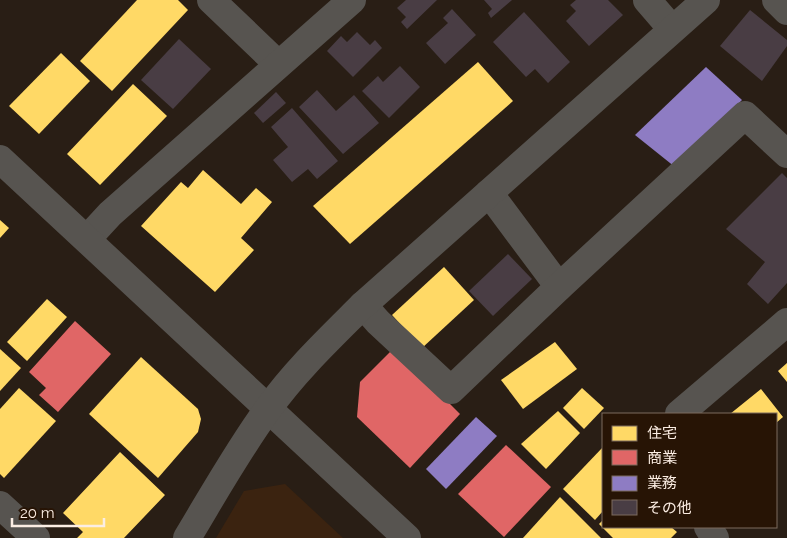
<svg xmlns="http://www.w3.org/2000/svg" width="787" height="538" viewBox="0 0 787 538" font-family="Raleway,'Noto Sans JP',sans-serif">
  <rect width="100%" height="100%" fill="#291e15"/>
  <!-- built -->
  <path fill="#3b2310" d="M285 484 343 538H216L244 491Z"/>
  <!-- homes -->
  <g fill="#ffd966">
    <path d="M137 0H178L188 10 112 91 80 61Z"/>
    <path d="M61 53 90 81 39 134 9 106Z"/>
    <path d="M478 62 513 101 350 244 313 206Z"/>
    <path d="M133 84 167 116 100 185 67 154Z"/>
    <path d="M203 170 241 204 256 188 272 202 241 238 254 250 215 292 141 226 181 182 188 188Z"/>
    <path d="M0 220 9 228 0 238Z"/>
    <path d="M444 267 474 300 422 348 392 315Z"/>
    <path d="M47 299 67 317 27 361 7 342Z"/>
    <path d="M555 342 577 369 523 409 501 380Z"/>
    <path d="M0 349 21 368 0 391Z"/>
    <path d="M141 357 198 409 201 419 198 432 158 478 89 414Z"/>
    <path d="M787 363V382L778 371Z"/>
    <path d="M19 388 56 421 4 478 0 474V409Z"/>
    <path d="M582 388 604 408 584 429 563 408Z"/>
    <path d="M761 389 783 417 776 423V414H730Z"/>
    <path d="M558 411 580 433 546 469 521 444Z"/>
    <path d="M603 447V511L595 520 563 489Z"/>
    <path d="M120 452 165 495 124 538H77L83 532 63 513Z"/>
    <path d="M560 497 601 538H523Z"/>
    <path d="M603 520V527H671L677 532 671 538H613L599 524Z"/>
  </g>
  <!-- shops -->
  <g fill="#e06666">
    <path d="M75 321 111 354 58 412 39 395 46 388 29 372Z"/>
    <path d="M394 348 460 414 410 468 357 417 360 382Z"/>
    <path d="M506 445 551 487 504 537 458 494Z"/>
  </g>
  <!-- offices -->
  <g fill="#8e7cc3">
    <path d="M706 67 742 100 675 167 635 135Z"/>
    <path d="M476 417 497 436 446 489 426 469Z"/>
  </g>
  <!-- building -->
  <g fill="#493d44">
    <path d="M406 0H437L407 29 401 22 406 17 397 8Z"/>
    <path d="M484 0H512L491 18 488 13 492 9Z"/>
    <path d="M576 0H608L623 15 589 46 566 21 576 11 570 5Z"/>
    <path d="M452 9 476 35 445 64 426 43 448 23 443 18Z"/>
    <path d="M750 10 787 40V46L762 81 720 46Z"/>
    <path d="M524 12 570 62 548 83 535 69 526 77 493 42Z"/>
    <path d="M357 32 370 45 375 40 382 48 353 77 327 51 341 36 347 42Z"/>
    <path d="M179 39 211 69 173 109 141 80Z"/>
    <path d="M400 66 420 87 389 118 362 91 378 76 383 82Z"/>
    <path d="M317 90 336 111 354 95 379 123 343 154 299 107Z"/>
    <path d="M276 92 286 103 263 123 254 113Z"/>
    <path d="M292 108 338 161 317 179 308 169 292 182 273 160 288 147 271 127Z"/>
    <path d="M782 173 787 178V283L768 304 747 284 765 262 726 229Z"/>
    <path d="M508 254 532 279 493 316 469 291Z"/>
  </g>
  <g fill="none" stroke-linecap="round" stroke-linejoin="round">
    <!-- minor -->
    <g stroke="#575450" stroke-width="28">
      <path d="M211 0 278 64"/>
      <path d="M647 0 672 29"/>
      <path d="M776 0 787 11"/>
      <path d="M489 193 559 287"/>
      <path d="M87 239 110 214 352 0"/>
      <path d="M363 305 378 322 451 390 559 287 745 115 787 154"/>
      <path d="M679 414 787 322"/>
      <path d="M0 505 36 538"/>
      <path d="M708 527 715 538"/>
    </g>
    <!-- tertiary -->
    <g stroke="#575450" stroke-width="28">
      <path d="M0 159 407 538"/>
      <path d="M187 538C213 495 238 450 268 409 295 371 330 338 363 305L706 0"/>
    </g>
  </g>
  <!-- legend -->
  <rect x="602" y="413" width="175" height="115" fill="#271405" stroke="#7c6b5e"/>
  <rect x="612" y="426" width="25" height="15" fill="#ffd966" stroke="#7c6b5e"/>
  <text x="647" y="438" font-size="15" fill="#fbede3">住宅</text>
  <rect x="612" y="450" width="25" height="15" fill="#e06666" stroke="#7c6b5e"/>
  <text x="647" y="463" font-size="15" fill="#fbede3">商業</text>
  <rect x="612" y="476" width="25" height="15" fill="#8e7cc3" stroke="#7c6b5e"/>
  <text x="647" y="488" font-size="15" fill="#fbede3">業務</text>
  <rect x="612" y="500" width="25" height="15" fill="#493d44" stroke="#7c6b5e"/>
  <text x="647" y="513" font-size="15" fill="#fbede3">その他</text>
  <!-- scale -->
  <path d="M12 518v8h92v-8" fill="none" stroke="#fbede3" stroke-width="2.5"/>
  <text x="20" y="518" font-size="15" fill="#fbede3" stroke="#271405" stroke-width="4" paint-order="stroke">20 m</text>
</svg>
